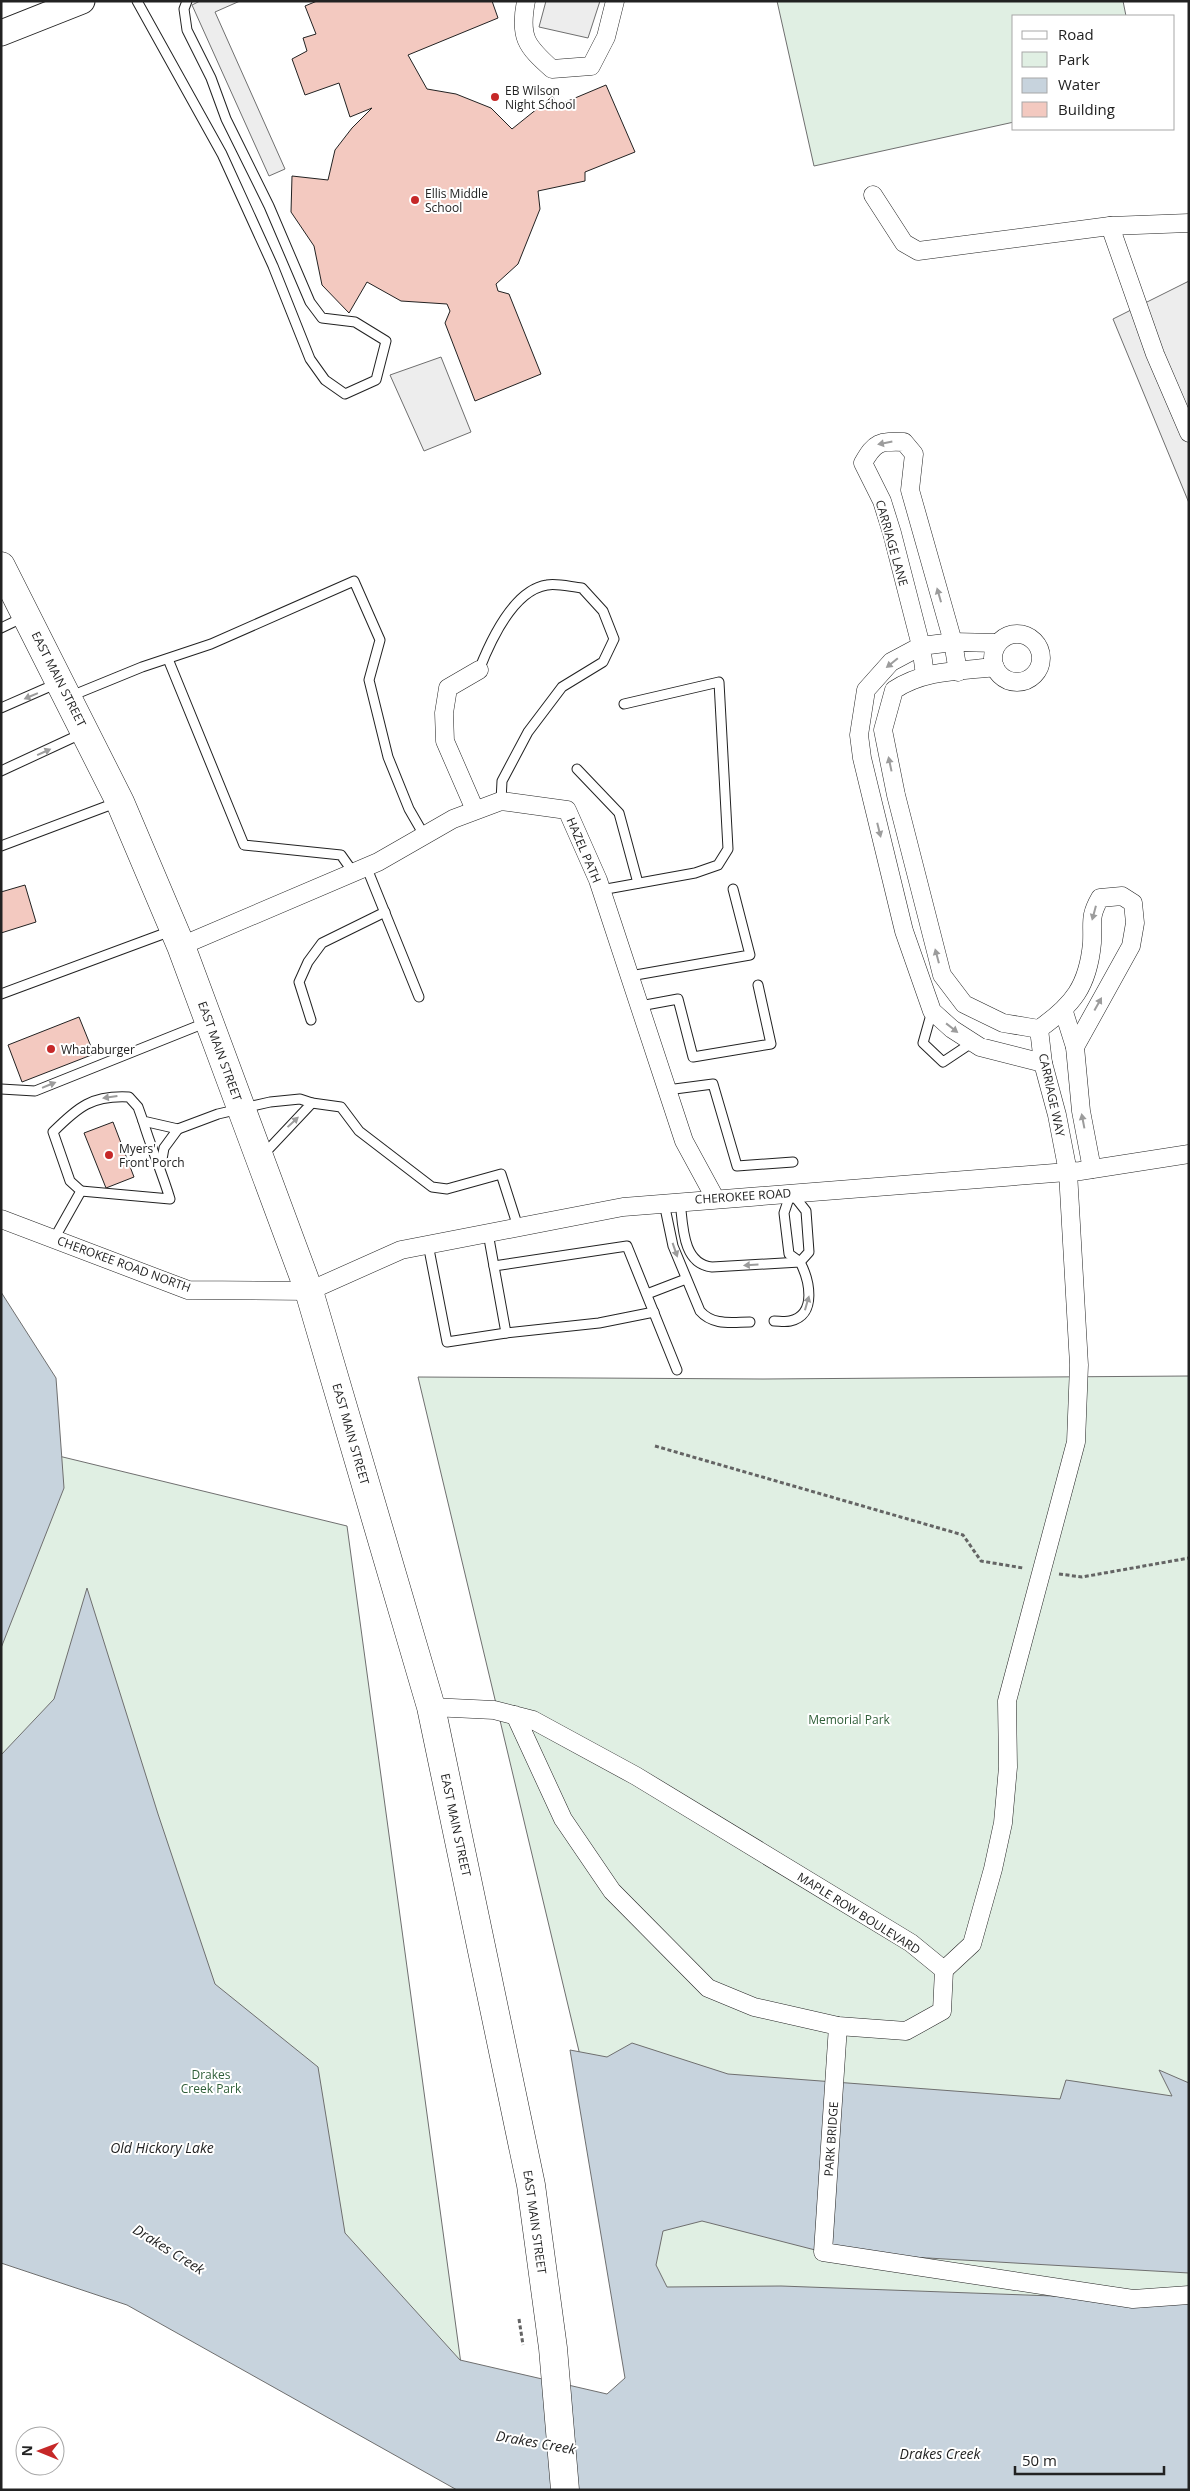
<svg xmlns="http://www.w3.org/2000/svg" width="1190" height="2491" viewBox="0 0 1190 2491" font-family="'Open Sans',sans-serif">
  <rect width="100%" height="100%" fill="#fff"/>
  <!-- green -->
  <g fill="#e0efe3" stroke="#6f6f6f">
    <path d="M777 1H1123L1126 16H1014V122L814 166Z"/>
    <path d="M1189 1376V2301L647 2336 418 1377 763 1379Z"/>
    <path d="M1 1442 347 1526 464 2386 1 2234Z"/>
  </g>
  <!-- parking -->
  <g fill="#ededed" stroke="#6f6f6f">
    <path d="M200 1H240L215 12 285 169 269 176 192 5Z"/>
    <path d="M546 1H600L588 38 539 27Z"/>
    <path d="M1189 281V503L1113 319Z"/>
    <path d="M441 357 471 432 424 451 390 375Z"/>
  </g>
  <!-- water -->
  <g fill="#c7d3dd" stroke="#6f6f6f">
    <path d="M1 1292 56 1378 64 1488 1 1648Z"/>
    <path d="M87 1588 158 1814 215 1984 318 2067 345 2233 460 2360 607 2394 625 2378 570 2050 607 2057 632 2043 728 2074 1060 2099 1066 2080 1172 2096 1159 2070 1189 2083V2273L823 2252 702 2221 663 2231 656 2265 667 2287 781 2286 1189 2301V2490H457L127 2305 1 2263V1755L54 1699Z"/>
  </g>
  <!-- building -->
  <g fill="#f3c9c0" stroke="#222">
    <path d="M317 1H492L498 18 408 55 427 89 456 94 491 108 512 129 553 96 556 106 606 85 635 152 585 172V181L538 191 540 209 518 264 496 284 498 291 509 294 541 374 475 401 445 323 450 311 447 304 401 301 367 282 349 313 322 285 314 246 291 212 292 176 328 180 335 150 352 128 372 108 350 117 339 83 305 95 292 59 307 51 303 38 316 34 305 6Z"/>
    <path d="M25 885 36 922 1 933V892Z"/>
    <path d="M79 1017 94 1054 22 1082 8 1045Z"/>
    <path d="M113 1122 134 1177 106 1188 84 1133Z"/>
  </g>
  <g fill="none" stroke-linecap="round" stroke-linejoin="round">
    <defs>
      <g id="lane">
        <path d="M137 1 222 154 273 266 310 359 325 380 345 394 376 380 386 341 355 322 322 318 310 302 269 206 226 119 211 78 187 30 184 9 187 1"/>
        <path d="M1 628 24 617"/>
        <path d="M168 659 244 845 341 855 353 872"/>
        <path d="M479 670C490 642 513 590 547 585 557 583 571 587 582 588L603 611 614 639 603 662 562 687 528 732 502 781 501 801"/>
        <path d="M71 696 142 667 211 644 354 581 380 640 369 680 388 757 409 809 424 835"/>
        <path d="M1 708 58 683"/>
        <path d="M577 769 619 813 638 883"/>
        <path d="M1 771 83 733"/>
        <path d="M1 846 118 802"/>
        <path d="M366 866 419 997"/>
        <path d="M601 890 695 873 718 865 728 849 719 682 624 704"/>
        <path d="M630 976 750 955 733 889"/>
        <path d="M1 994 171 931"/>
        <path d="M640 1006 678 999 693 1057 771 1044 758 985"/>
        <path d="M932 1011 923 1043 943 1062 973 1042"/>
        <path d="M311 1020 299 982 308 962 322 943 385 912"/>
        <path d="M1 1089 35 1091 205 1023"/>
        <path d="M667 1090 713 1084 737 1166 793 1162"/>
        <path d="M312 1103 341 1107 359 1131 432 1187 447 1189 501 1174 518 1227"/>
        <path d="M161 1165 164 1148 178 1129"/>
        <path d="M81 1191 170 1199C162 1172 151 1148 143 1121"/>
        <path d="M791 1192 806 1211 809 1252 800 1262 789 1254 784 1213Z"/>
        <path d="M680 1201C683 1225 682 1264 712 1267L800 1262C809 1279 818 1315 790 1321 785 1322 779 1321 774 1321"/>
        <path d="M664 1203 673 1246 700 1311C713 1326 732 1322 750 1322"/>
        <path d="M54 1239 81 1191 70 1181 53 1132C78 1107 92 1095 129 1097L138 1107 143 1121 178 1129 218 1114 270 1102 300 1099 312 1103 263 1155"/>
        <path d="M428 1244 447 1342 506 1333 488 1233"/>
        <path d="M494 1266 627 1246 677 1370"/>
        <path d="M647 1294 686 1279"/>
        <path d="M506 1333 599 1323 654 1312"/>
      </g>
      <g id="street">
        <path d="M526 1C519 37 526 46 552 69L591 66 606 37 615 1"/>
        <path d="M873 195 904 243 918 251 1110 226 1189 223"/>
        <path d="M1110 226 1155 354 1189 433"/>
        <circle cx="1017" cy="658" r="24"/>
        <path d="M995 667C960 671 924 670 894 690L883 730 896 795 942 975 964 1004 1003 1023 1039 1029"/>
        <path d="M958 672 953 642 998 643"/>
        <path d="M925 675 921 646 892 533 882 501 863 463C875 442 879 441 904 442L914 454 910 490 953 642 921 646 891 662 866 690 859 735 862 758 904 931 932 1011 952 1029 980 1047 1043 1063"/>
        <path d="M475 810 445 741 444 713 448 688 479 670"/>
        <path d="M181 946 378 862 453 819 501 801 567 810 598 880 684 1141 715 1198"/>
        <path d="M1064 1012 1075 1047 1081 1111 1092 1169"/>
        <path d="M1039 1029C1073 1005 1088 986 1092 943 1093 922 1089 917 1100 898L1122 896 1133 903 1135 923 1131 946 1075 1047"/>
        <path d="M1 1219 188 1290 309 1291 401 1250 623 1207 1080 1171 1189 1154"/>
        <path d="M431 1707 494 1710 533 1720 636 1776 911 1943 944 1970 942 2011 906 2031 838 2026 754 2007 708 1988 612 1891 563 1819 515 1715"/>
        <path d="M944 1970 972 1944 993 1869 1003 1823 1008 1767 1007 1701 1076 1442 1079 1365 1068 1172 1057 1115 1043 1063 1039 1029"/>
        <path d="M838 2026 823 2252 1133 2299 1189 2295"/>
      </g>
      <path id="secondary" d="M1 33 82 1"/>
      <path id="primary" d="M1 566 120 802 181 946 309 1291 431 1707 531 2185 553 2348 565 2490"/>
    </defs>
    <!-- lane casing -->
    <use href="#lane" stroke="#222" stroke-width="11"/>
    <!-- street casing -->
    <use href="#street" stroke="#222" stroke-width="19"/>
    <!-- secondary casing -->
    <use href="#secondary" stroke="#222" stroke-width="27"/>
    <!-- primary casing -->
    <use href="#primary" stroke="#222" stroke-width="29"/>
    <!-- path -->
    <g stroke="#646464" stroke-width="3" stroke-dasharray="4 2.5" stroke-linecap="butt">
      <path d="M655 1446 963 1535 981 1561 1023 1568"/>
      <path d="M1059 1574 1082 1577 1189 1558"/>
      <path d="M519 2319 523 2345"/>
    </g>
    <!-- lane -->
    <use href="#lane" stroke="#fff" stroke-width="9"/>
    <!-- street -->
    <use href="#street" stroke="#fff" stroke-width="18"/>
    <!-- secondary -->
    <use href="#secondary" stroke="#fff" stroke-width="25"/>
    <!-- primary -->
    <use href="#primary" stroke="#fff" stroke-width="28"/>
  </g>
  <!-- one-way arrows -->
  <defs><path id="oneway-solid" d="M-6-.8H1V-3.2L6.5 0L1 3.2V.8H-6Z" transform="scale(1.25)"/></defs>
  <g fill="#9c9c9c">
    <use href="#oneway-solid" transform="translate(885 443) rotate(169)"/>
    <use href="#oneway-solid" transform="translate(939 595) rotate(-106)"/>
    <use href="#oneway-solid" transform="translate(892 663) rotate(141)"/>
    <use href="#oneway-solid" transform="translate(31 696) rotate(157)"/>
    <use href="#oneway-solid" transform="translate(44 752) rotate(-24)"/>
    <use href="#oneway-solid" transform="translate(890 764) rotate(-102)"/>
    <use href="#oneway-solid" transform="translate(879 830) rotate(76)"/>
    <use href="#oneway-solid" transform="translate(1094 913) rotate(105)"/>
    <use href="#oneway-solid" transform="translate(937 956) rotate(-105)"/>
    <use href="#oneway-solid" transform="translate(1098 1004) rotate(-61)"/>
    <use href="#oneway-solid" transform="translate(952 1028) rotate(38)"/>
    <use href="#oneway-solid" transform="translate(49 1085) rotate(-22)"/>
    <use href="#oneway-solid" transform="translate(110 1097) rotate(172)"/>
    <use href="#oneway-solid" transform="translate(1083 1121) rotate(-101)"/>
    <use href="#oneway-solid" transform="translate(293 1122) rotate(-43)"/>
    <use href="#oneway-solid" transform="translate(675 1250) rotate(71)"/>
    <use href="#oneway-solid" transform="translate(751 1265) rotate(177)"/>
    <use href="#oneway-solid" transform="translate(807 1303) rotate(-74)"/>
  </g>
  <!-- markers -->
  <g fill="#c62828" stroke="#fff" stroke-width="2">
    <circle cx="495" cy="97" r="5"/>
    <circle cx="415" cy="200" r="5"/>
    <circle cx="51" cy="1049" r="5"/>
    <circle cx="109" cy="1155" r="5"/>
  </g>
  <g text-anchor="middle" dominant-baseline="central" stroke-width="4" stroke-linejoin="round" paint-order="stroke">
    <!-- poi labels -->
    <g font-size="12" fill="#222" stroke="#fff" text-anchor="start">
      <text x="505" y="90">EB Wilson<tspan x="505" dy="14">Night School</tspan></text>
      <text x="425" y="193">Ellis Middle<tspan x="425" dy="14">School</tspan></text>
      <text x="61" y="1049">Whataburger</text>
      <text x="119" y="1148">Myers'<tspan x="119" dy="14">Front Porch</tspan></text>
    </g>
    <!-- street labels -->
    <g font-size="12" fill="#222" stroke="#fff">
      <text transform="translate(892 543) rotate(74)">CARRIAGE LANE</text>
      <text transform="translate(59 679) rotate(63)">EAST MAIN STREET</text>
      <text transform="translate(584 850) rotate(67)">HAZEL PATH</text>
      <text transform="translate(220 1051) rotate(70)">EAST MAIN STREET</text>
      <text transform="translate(1052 1095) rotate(78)">CARRIAGE WAY</text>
      <text transform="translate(743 1196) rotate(-4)">CHEROKEE ROAD</text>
      <text transform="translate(124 1264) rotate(20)">CHEROKEE ROAD NORTH</text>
      <text transform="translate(351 1434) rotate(74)">EAST MAIN STREET</text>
      <text transform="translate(456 1825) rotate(78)">EAST MAIN STREET</text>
      <text transform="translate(859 1913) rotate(32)">MAPLE ROW BOULEVARD</text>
      <text transform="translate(831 2139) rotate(-86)">PARK BRIDGE</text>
      <text transform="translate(535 2222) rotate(82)">EAST MAIN STREET</text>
    </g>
    <!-- park labels -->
    <g font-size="12" fill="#2f5e38" stroke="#fff">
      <text x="849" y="1719">Memorial Park</text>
      <text x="211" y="2074">Drakes<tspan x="211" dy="14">Creek Park</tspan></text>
    </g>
    <!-- water labels -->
    <g font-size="14" font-style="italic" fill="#222" stroke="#fff">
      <text x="162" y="2147">Old Hickory Lake</text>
      <text transform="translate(169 2249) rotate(32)">Drakes Creek</text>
      <text transform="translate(536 2442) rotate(10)">Drakes Creek</text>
      <text x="940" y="2453">Drakes Creek</text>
    </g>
  </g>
  <!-- border -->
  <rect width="1190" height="2491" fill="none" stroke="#222222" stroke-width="5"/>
  <!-- legend -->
  <rect x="1012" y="15" width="162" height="115" fill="#ffffff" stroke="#a7a7a7"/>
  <rect x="1022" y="31" width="25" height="8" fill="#ffffff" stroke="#a7a7a7"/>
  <text x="1058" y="40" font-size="15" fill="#222222">Road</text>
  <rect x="1022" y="52" width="25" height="15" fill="#e0efe3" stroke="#a7a7a7"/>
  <text x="1058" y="65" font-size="15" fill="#222222">Park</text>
  <rect x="1022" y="78" width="25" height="15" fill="#c7d3dd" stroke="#a7a7a7"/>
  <text x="1058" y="90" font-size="15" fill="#222222">Water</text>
  <rect x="1022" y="102" width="25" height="15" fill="#f3c9c0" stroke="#a7a7a7"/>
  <text x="1058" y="115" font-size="15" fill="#222222">Building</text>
  <!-- north arrow -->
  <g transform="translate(40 2451) rotate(271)"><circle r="24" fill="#ffffff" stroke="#a7a7a7"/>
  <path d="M0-4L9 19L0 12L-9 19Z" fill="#c62828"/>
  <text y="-8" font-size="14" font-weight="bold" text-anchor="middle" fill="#222222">N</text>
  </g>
  <!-- scale -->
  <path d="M1015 2466v8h149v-8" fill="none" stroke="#222222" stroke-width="2.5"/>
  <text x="1022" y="2466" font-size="15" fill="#222222" stroke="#ffffff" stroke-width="4" paint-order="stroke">50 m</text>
</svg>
